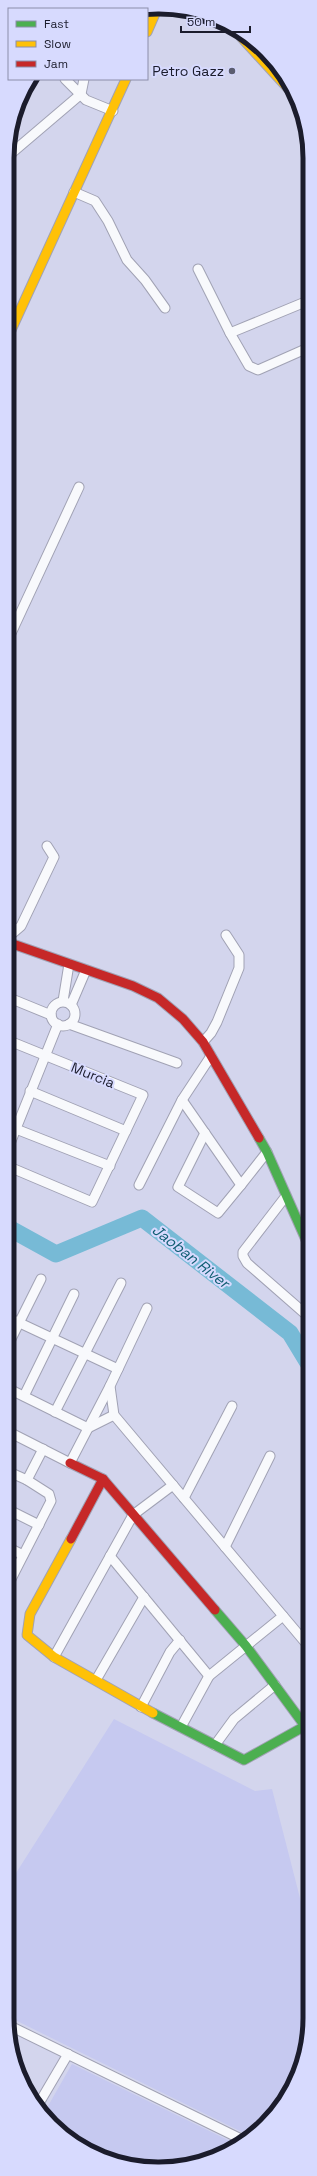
<svg xmlns="http://www.w3.org/2000/svg" width="317" height="2176" viewBox="0 0 317 2176" font-family="'Space Grotesk',sans-serif">
  <rect width="100%" height="100%" fill="#d3d5ed"/>
  <!-- built -->
  <g fill="#c6c9f0">
    <path d="M114 1719 255 1791 272 1789 301 1902 310 1900V2028L294 2085 258 2132 250 2136 7 2016V1885L9 1884Z"/>
    <path d="M72 2064 236 2144 207 2161 149 2169 100 2157 51 2124 44 2113Z"/>
  </g>
  <g fill="none" stroke-linecap="round" stroke-linejoin="round">
    <!-- river -->
    <path stroke="#77bad6" stroke-width="17" d="M7 1227 56 1254 142 1218 290 1333 310 1366"/>
    <defs>
      <g id="street">
        <path d="M65 79 86 100 113 111"/>
        <path d="M7 157 81 94 84 79"/>
        <path d="M74 192 95 201 108 221 127 260 145 280 165 308"/>
        <path d="M198 269 230 333 310 300"/>
        <path d="M230 333 249 366 258 370 310 347"/>
        <path d="M7 642 79 487"/>
        <path d="M7 938 21 926 54 857 47 846"/>
        <path d="M7 997 51 1015"/>
        <path d="M63 1001 69 964"/>
        <circle cx="63" cy="1014" r="12"/>
        <path d="M71 1005 86 970"/>
        <path d="M69 1024 177 1063"/>
        <path d="M203 1042 211 1033 217 1022 239 968V955L226 935"/>
        <path d="M30 1091 126 1131"/>
        <path d="M182 1100 241 1185 267 1152"/>
        <path d="M16 1129 110 1166"/>
        <path d="M205 1133 178 1187 218 1213 241 1185"/>
        <path d="M7 1151 58 1024"/>
        <path d="M7 1166 92 1202 143 1095 7 1040"/>
        <path d="M139 1185 182 1100 211 1056"/>
        <path d="M286 1196 243 1252V1256L247 1263 310 1318"/>
        <path d="M147 1308 110 1386 114 1415 310 1648"/>
        <path d="M7 1317 118 1369"/>
        <path d="M7 1347 41 1279"/>
        <path d="M7 1388 88 1428 114 1415"/>
        <path d="M24 1396 74 1294"/>
        <path d="M55 1412 121 1283"/>
        <path d="M7 1431 70 1463 110 1386"/>
        <path d="M7 1471 27 1480"/>
        <path d="M184 1498 232 1406"/>
        <path d="M7 1509 39 1525"/>
        <path d="M7 1547 23 1555"/>
        <path d="M225 1547 270 1456"/>
        <path d="M110 1556 209 1676"/>
        <path d="M7 1587 51 1501 49 1494 27 1480 43 1449"/>
        <path d="M54 1657 133 1515 173 1485"/>
        <path d="M96 1680 144 1597"/>
        <path d="M141 1707 170 1652 180 1640"/>
        <path d="M181 1727 209 1676 283 1616"/>
        <path d="M215 1745 234 1719 275 1685"/>
        <path d="M309 1791 310 1792"/>
        <path d="M8 2025 243 2140"/>
        <path d="M38 2105 68 2054"/>
      </g>
      <g id="fast">
        <path d="M259 1138 267 1152 310 1249"/>
        <path d="M153 1713 244 1760 305 1726 246 1646 215 1610"/>
      </g>
      <g id="slow">
        <path d="M231 26 296 97"/>
        <path d="M147 32 157 9"/>
        <path d="M7 339 126 79"/>
        <path d="M71 1539 30 1614 27 1635 54 1657 153 1713"/>
      </g>
      <g id="jam">
        <path d="M7 942 133 986 158 998 183 1019 203 1042 259 1138"/>
        <path d="M70 1463 103 1479 215 1610"/>
        <path d="M71 1539 103 1479"/>
      </g>
    </defs>
    <!-- street casing -->
    <use href="#street" stroke="#a1a2b4" stroke-width="11"/>
    <!-- fast casing -->
    <use href="#fast" stroke="#a1a2b4" stroke-width="11"/>
    <!-- slow casing -->
    <use href="#slow" stroke="#a1a2b4" stroke-width="11"/>
    <!-- jam casing -->
    <use href="#jam" stroke="#a1a2b4" stroke-width="11"/>
    <!-- street -->
    <use href="#street" stroke="#f8f9fc" stroke-width="9"/>
    <!-- fast -->
    <use href="#fast" stroke="#4caf50" stroke-width="9"/>
    <!-- slow -->
    <use href="#slow" stroke="#ffc107" stroke-width="9"/>
    <!-- jam -->
    <use href="#jam" stroke="#c62828" stroke-width="9"/>
  </g>
  <!-- markers -->
  <circle fill="#5b5d70" stroke="#d7dafe" stroke-width="1.5" cx="232" cy="71" r="4"/>
  <g text-anchor="middle" dominant-baseline="central" stroke-width="4" stroke-linejoin="round" paint-order="stroke">
    <!-- poi labels -->
    <g font-size="14" fill="#1b1c2c" stroke="#d7dafe" text-anchor="end">
      <text x="224" y="71">Petro Gazz</text>
    </g>
    <!-- street labels -->
    <g font-size="14" fill="#1b1c2c" stroke="#d7dafe">
      <text transform="translate(93 1075) rotate(22)">Murcia</text>
    </g>
    <!-- water labels -->
    <g font-size="15" font-style="italic" fill="#105e73" stroke="#d7dafe">
      <text transform="translate(191 1256) rotate(38)">Jaoban River</text>
    </g>
  </g>
  <!-- crop -->
  <path d="M0 0H317V2176H0ZM158 14H159A144 144 0 0 1 303 158V2018A144 144 0 0 1 159 2162H158A144 144 0 0 1 14 2018V158A144 144 0 0 1 158 14Z" fill="#d7dafe" fill-rule="evenodd"/>
  <path fill="none" stroke="#1b1c2c" stroke-width="5" d="M158 14H159A144 144 0 0 1 303 158V2018A144 144 0 0 1 159 2162H158A144 144 0 0 1 14 2018V158A144 144 0 0 1 158 14Z"/>
  <!-- legend -->
  <rect x="8" y="8" width="140" height="72" fill="#d7dafe" stroke="#8c8eaa"/>
  <rect x="16" y="21" width="20" height="6" fill="#4caf50" stroke="#8c8eaa"/>
  <text x="44" y="28" font-size="12" fill="#1b1c2c">Fast</text>
  <rect x="16" y="41" width="20" height="6" fill="#ffc107" stroke="#8c8eaa"/>
  <text x="44" y="48" font-size="12" fill="#1b1c2c">Slow</text>
  <rect x="16" y="61" width="20" height="6" fill="#c62828" stroke="#8c8eaa"/>
  <text x="44" y="68" font-size="12" fill="#1b1c2c">Jam</text>
  <!-- scale -->
  <path d="M181 26v6h69v-6" fill="none" stroke="#1b1c2c" stroke-width="2"/>
  <text x="187" y="26" font-size="12" fill="#1b1c2c" stroke="#d7dafe" stroke-width="3" paint-order="stroke">50 m</text>
</svg>
